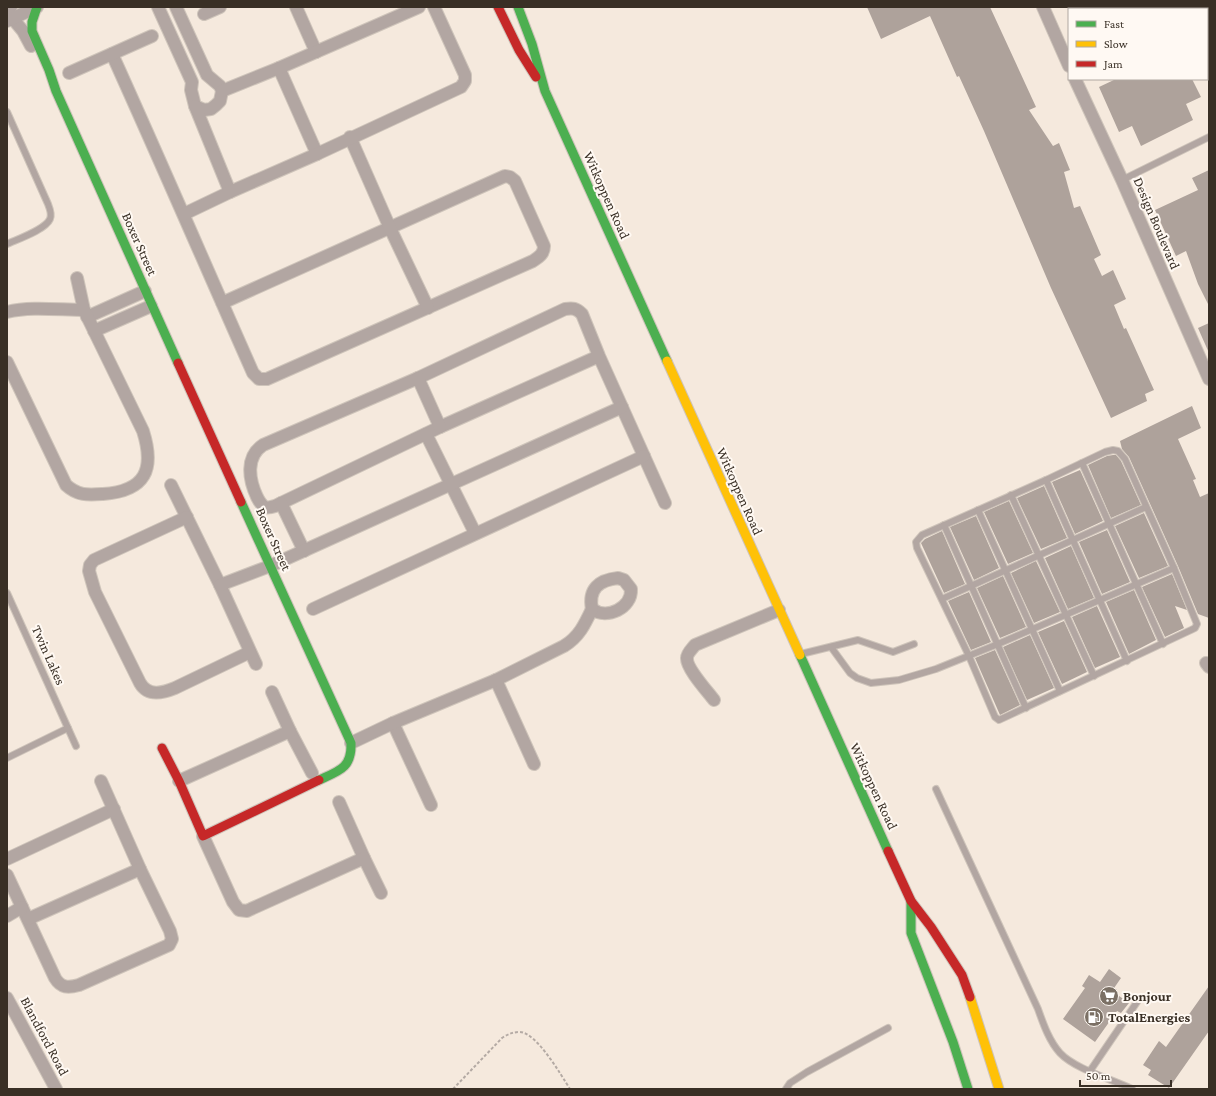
<svg xmlns="http://www.w3.org/2000/svg" width="1216" height="1096" viewBox="0 0 1216 1096" font-family="'Crimson Pro',serif">
  <rect width="100%" height="100%" fill="#f5e9dd"/>
  <!-- building -->
  <g fill="#aea29b">
    <path d="M867 7H990L1036 107 1029 110 1053 146 1059 143 1070 170 1064 172 1074 208 1080 206 1101 255 1094 259 1102 276 1113 270 1126 299 1114 305 1124 329 1126 328 1154 390 1145 394 1147 401 1111 418 1051 288 984 131 959 76 957 77 930 16 881 39Z"/>
    <path d="M1116 79H1192L1201 97 1186 104 1193 120 1141 146 1132 126 1119 132 1099 87Z"/>
    <path d="M1209 170V306L1198 284 1186 251 1176 256 1155 210 1198 190 1192 178Z"/>
    <path d="M1209 323V353L1198 328Z"/>
    <path d="M1192 406 1201 428 1178 439 1196 479 1193 480 1200 497 1209 493V618L1198 614 1178 566 1129 457 1122 449 1120 441Z"/>
    <path d="M1113 455H1116L1121 461 1141 505 1111 518 1088 465 1107 456Z"/>
    <path d="M1080 470 1103 521 1075 534 1052 482Z"/>
    <path d="M1044 486 1067 538 1041 549 1017 498Z"/>
    <path d="M1009 501 1033 553 1008 564 984 512Z"/>
    <path d="M1144 513 1168 566 1139 578 1115 526Z"/>
    <path d="M976 516 999 568 974 580 950 527Z"/>
    <path d="M1107 530 1130 582 1102 594 1079 542Z"/>
    <path d="M942 531 965 584 944 593 921 543 925 539Z"/>
    <path d="M1071 546 1094 598 1068 609 1045 558Z"/>
    <path d="M1036 561 1060 612 1034 623 1011 573Z"/>
    <path d="M1172 574 1187 610 1175 606 1184 628 1165 637 1142 587Z"/>
    <path d="M1003 576 1026 627 1000 638 977 588Z"/>
    <path d="M1134 590 1156 640 1129 654 1106 602Z"/>
    <path d="M969 592 991 642 971 650 948 601Z"/>
    <path d="M1097 606 1120 657 1095 668 1072 617Z"/>
    <path d="M1064 621 1087 672 1062 684 1038 632Z"/>
    <path d="M1030 635 1054 688 1027 700 1003 647Z"/>
    <path d="M995 650 1020 705 1000 715 975 658Z"/>
    <path d="M1109 969 1121 978 1112 991 1129 1003 1121 1013 1117 1011 1095 1042 1063 1019 1085 988 1082 986 1089 975 1100 982Z"/>
    <path d="M1209 986V1031L1169 1088 1148 1075 1151 1070 1143 1065 1159 1041 1166 1047Z"/>
  </g>
  <g fill="none" stroke-linecap="round" stroke-linejoin="round">
    <defs>
      <g id="lane">
        <path d="M7 112 48 204C50 209 52 215 50 219 45 230 18 239 7 244"/>
        <path d="M1122 180 1209 137"/>
        <path d="M1113 450 1118 451 1125 459 1174 568 1197 624 1195 628 1191 630 999 720 995 717 969 656 917 548 916 542 922 535 1046 480 1105 452Z"/>
        <path d="M1082 463 1163 644"/>
        <path d="M1046 480 1127 661"/>
        <path d="M1011 495 1094 676"/>
        <path d="M978 510 1060 691"/>
        <path d="M944 525 1026 708"/>
        <path d="M7 593 76 746"/>
        <path d="M942 599 1146 507"/>
        <path d="M831 647 850 673 857 678 871 683 899 680 936 669 998 644 1174 568"/>
        <path d="M801 654 858 640 893 652 914 644"/>
        <path d="M7 758 68 728"/>
        <path d="M936 789 1038 1009C1043 1023 1049 1041 1060 1053 1075 1069 1111 1079 1132 1089"/>
        <path d="M1090 1071 1137 1002"/>
        <path d="M786 1089 790 1083 807 1072 888 1028"/>
      </g>
      <g id="street">
        <path d="M158 7 192 82 191 90 195 106 204 110 211 109 216 105 220 101 222 91 220 86 207 75 176 7"/>
        <path d="M296 7 316 52"/>
        <path d="M1043 7 1069 66"/>
        <path d="M1197 7 1198 9"/>
        <path d="M7 9 11 7"/>
        <path d="M204 14 220 7"/>
        <path d="M13 19 23 31 31 46"/>
        <path d="M7 21 37 7"/>
        <path d="M1207 29 1209 33"/>
        <path d="M112 54C160 160 206 267 253 373L259 379H267L533 261C539 257 544 254 544 246L515 181 510 177 505 176 222 303"/>
        <path d="M279 68 317 154"/>
        <path d="M69 73 152 36"/>
        <path d="M1075 79 1122 180 1209 379"/>
        <path d="M222 91 279 68 419 7"/>
        <path d="M195 106 230 192"/>
        <path d="M350 137 390 228 428 308"/>
        <path d="M184 214 230 192 317 154 461 87 465 81V75L434 7"/>
        <path d="M7 312C32 306 59 310 84 310"/>
        <path d="M87 317 145 291"/>
        <path d="M94 331 151 306"/>
        <path d="M599 356 440 427 275 506C272 507 268 508 265 507 261 505 259 501 257 497 249 480 245 457 263 445L418 378 565 309C573 308 576 308 582 314L599 356 665 503"/>
        <path d="M7 362 66 485C78 496 88 495 103 494 146 491 155 469 143 431L84 310 77 278"/>
        <path d="M418 378 440 427"/>
        <path d="M426 434 475 533"/>
        <path d="M171 485 220 585 256 664"/>
        <path d="M281 503 304 551"/>
        <path d="M187 517 94 560 90 565 89 571 95 592 140 683C148 697 163 693 175 688L250 652"/>
        <path d="M618 578 624 580 631 589C632 608 607 620 592 609 588 589 599 580 618 578Z"/>
        <path d="M220 585 270 566 622 407"/>
        <path d="M313 609 644 456"/>
        <path d="M1206 663 1209 667"/>
        <path d="M496 680 534 764"/>
        <path d="M714 700C708 692 686 668 687 658 687 653 692 649 695 645L779 610"/>
        <path d="M393 723 431 805"/>
        <path d="M290 731 312 773"/>
        <path d="M351 743 393 723 496 680 564 646C579 637 585 624 592 609"/>
        <path d="M179 781 290 731 272 692"/>
        <path d="M339 802 364 858"/>
        <path d="M203 836 233 902 239 910 247 911 251 909 364 858 381 893"/>
        <path d="M7 859 114 809"/>
        <path d="M7 875 55 978C61 988 68 988 79 985L169 945 172 939 170 931 140 869 101 781"/>
        <path d="M7 916 22 907"/>
        <path d="M28 919 140 869"/>
        <path d="M7 998 56 1089"/>
      </g>
      <g id="fast">
        <path d="M37 7 32 22V31L49 70 56 91 178 363"/>
        <path d="M518 7 532 44 545 91 667 361"/>
        <path d="M241 502 351 743C352 768 339 771 319 780"/>
        <path d="M800 655 888 851"/>
        <path d="M911 901V933L953 1042 968 1089"/>
      </g>
      <g id="slow">
        <path d="M667 361 800 655"/>
        <path d="M970 997 999 1089"/>
      </g>
      <g id="jam">
        <path d="M498 7 519 50 536 77"/>
        <path d="M178 363 241 502"/>
        <path d="M162 748 179 781 203 836 319 780"/>
        <path d="M888 851 911 901 931 927 962 975 970 997"/>
      </g>
    </defs>
    <!-- lane casing -->
    <use href="#lane" stroke="#cec4ba" stroke-width="8"/>
    <!-- street casing -->
    <use href="#street" stroke="#cec4ba" stroke-width="14"/>
    <!-- fast casing -->
    <use href="#fast" stroke="#cec4ba" stroke-width="11"/>
    <!-- slow casing -->
    <use href="#slow" stroke="#cec4ba" stroke-width="11"/>
    <!-- jam casing -->
    <use href="#jam" stroke="#cec4ba" stroke-width="11"/>
    <!-- path -->
    <path stroke="#b4aaa4" stroke-width="2" stroke-dasharray="3 2" stroke-linecap="butt" d="M453 1089 502 1038C508 1034 513 1032 520 1032 537 1033 561 1075 570 1089"/>
    <!-- lane -->
    <use href="#lane" stroke="#b2a6a2" stroke-width="6"/>
    <!-- street -->
    <use href="#street" stroke="#b2a6a2" stroke-width="12"/>
    <!-- fast -->
    <use href="#fast" stroke="#4caf50" stroke-width="9"/>
    <!-- slow -->
    <use href="#slow" stroke="#ffc107" stroke-width="9"/>
    <!-- jam -->
    <use href="#jam" stroke="#c62828" stroke-width="9"/>
  </g>
  <!-- icons -->
  <defs>
    <symbol id="supermarket-disc" viewBox="-11 -11 22 22"><circle r="9.5" fill="#7b7065" stroke="#fff9f3"/><path d="M-6-5.5h2.5l.6 2H6L4.5 2H-2.5L-4.4-4H-6ZM-1.5 3.2a1.3 1.3 0 1 0 .1 0ZM3 3.2a1.3 1.3 0 1 0 .1 0Z" fill="#fff"/></symbol>
    <symbol id="fuel-disc" viewBox="-11 -11 22 22"><circle r="9.5" fill="#7b7065" stroke="#fff9f3"/><path d="M-5.5-6h7V0h2V4h1.3V-2.5L3-4.5l.8-.8L6-3V5H2.5V1h-1V6h-7ZM-4.2-4.7v3.2H.2V-4.7Z" fill="#fff"/></symbol>
  </defs>
  <g fill-rule="evenodd">
    <use href="#supermarket-disc" x="1098" y="985" width="22" height="22"/>
    <use href="#fuel-disc" x="1083" y="1006" width="22" height="22"/>
  </g>
  <g text-anchor="middle" dominant-baseline="central" stroke-width="4" stroke-linejoin="round" paint-order="stroke">
    <!-- street labels -->
    <g font-size="14" fill="#392f25" stroke="#fff9f3">
      <text transform="translate(607 195) rotate(66)">Witkoppen Road</text>
      <text transform="translate(1157 223) rotate(67)">Design Boulevard</text>
      <text transform="translate(140 244) rotate(66)">Boxer Street</text>
      <text transform="translate(740 491) rotate(66)">Witkoppen Road</text>
      <text transform="translate(274 539) rotate(66)">Boxer Street</text>
      <text transform="translate(49 655) rotate(66)">Twin Lakes</text>
      <text transform="translate(874 786) rotate(65)">Witkoppen Road</text>
      <text transform="translate(45 1036) rotate(62)">Blandford Road</text>
    </g>
    <!-- poi labels -->
    <g font-size="14" font-weight="bold" fill="#392f25" stroke="#fff9f3" text-anchor="start">
      <text x="1123" y="996">Bonjour</text>
      <text x="1108" y="1017">TotalEnergies</text>
    </g>
  </g>
  <!-- border -->
  <rect width="1216" height="1096" fill="none" stroke="#392f25" stroke-width="16"/>
  <!-- legend -->
  <rect x="1068" y="8" width="140" height="72" fill="#fff9f3" stroke="#b0a8a1"/>
  <rect x="1076" y="21" width="20" height="6" fill="#4caf50" stroke="#b0a8a1"/>
  <text x="1104" y="28" font-size="12" fill="#392f25">Fast</text>
  <rect x="1076" y="41" width="20" height="6" fill="#ffc107" stroke="#b0a8a1"/>
  <text x="1104" y="48" font-size="12" fill="#392f25">Slow</text>
  <rect x="1076" y="61" width="20" height="6" fill="#c62828" stroke="#b0a8a1"/>
  <text x="1104" y="68" font-size="12" fill="#392f25">Jam</text>
  <!-- scale -->
  <path d="M1080 1080v6h91v-6" fill="none" stroke="#392f25" stroke-width="2"/>
  <text x="1086" y="1080" font-size="12" fill="#392f25" stroke="#fff9f3" stroke-width="3" paint-order="stroke">50 m</text>
</svg>
